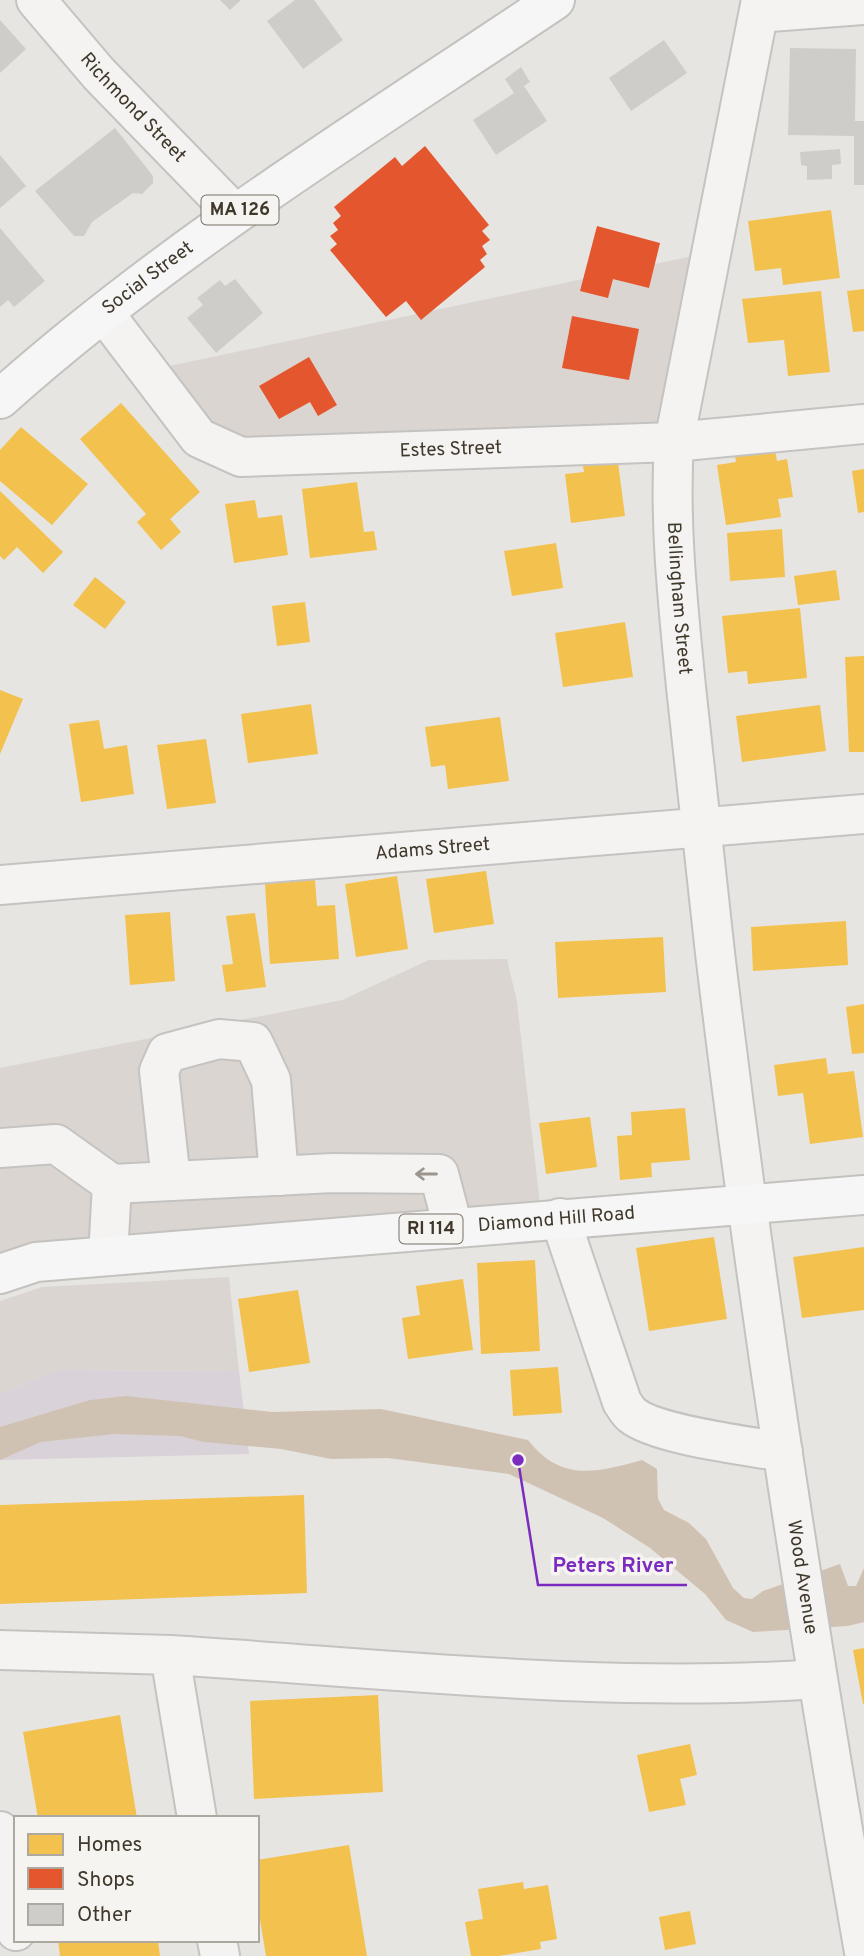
<svg xmlns="http://www.w3.org/2000/svg" width="864" height="1956" viewBox="0 0 864 1956" font-family="Overpass,sans-serif">
  <rect width="100%" height="100%" fill="#e7e5e2"/>
  <!-- built -->
  <g fill="#dad5d1">
    <path d="M702 254 673 428 250 470 150 370Z"/>
    <path d="M507 959 517 1002 543 1231 0 1282V1068L342 1000 429 960Z"/>
    <path d="M229 1277 239 1371 57 1370 0 1394V1301L42 1287Z"/>
  </g>
  <!-- green -->
  <path fill="#d9d2d9" d="M57 1370 239 1371 249 1454 0 1460V1394Z"/>
  <!-- water -->
  <path fill="#d0c2b3" d="M126 1396 272 1412 381 1409 528 1440C561 1482 595 1473 642 1460L657 1469 658 1499 664 1510 689 1523 706 1539 733 1588 744 1598 752 1599 763 1591 840 1564 848 1586H856L864 1568V1622L848 1626 753 1632 726 1620 705 1594 650 1548 603 1518 509 1474 388 1458 331 1459 281 1449 204 1442 180 1436 114 1434 41 1442 0 1460V1427L90 1400Z"/>
  <!-- homes -->
  <g fill="#f2c14e">
    <path d="M831 210 840 278 783 285 781 268 755 271 748 221Z"/>
    <path d="M864 289V331L853 332 847 291Z"/>
    <path d="M821 291 830 372 788 376 784 340 748 343 742 299Z"/>
    <path d="M121 403 200 492 170 519 181 532 161 550 137 522 146 514 80 439Z"/>
    <path d="M21 427 88 484 52 525 0 481V450Z"/>
    <path d="M774 444 777 461 787 459 793 497 778 499 781 517 726 525 717 465 736 462 734 451Z"/>
    <path d="M617 455 625 516 571 523 565 474 584 472 582 460Z"/>
    <path d="M864 469V512L858 513 852 471Z"/>
    <path d="M357 482 364 532 374 531 377 550 310 558 302 489Z"/>
    <path d="M0 491 63 552 43 573 17 547 4 560 0 556Z"/>
    <path d="M255 500 258 518 282 515 288 555 234 563 225 504Z"/>
    <path d="M782 529 785 577 730 581 727 533Z"/>
    <path d="M556 543 563 588 512 596 504 551Z"/>
    <path d="M836 570 840 600 798 605 794 576Z"/>
    <path d="M95 577 126 602 105 629 73 605Z"/>
    <path d="M305 602 310 642 277 646 272 606Z"/>
    <path d="M800 608 807 678 748 684 747 671 728 673 722 616Z"/>
    <path d="M625 622 633 677 563 687 555 633Z"/>
    <path d="M864 656V752H849L845 657Z"/>
    <path d="M0 690 23 699 0 754Z"/>
    <path d="M311 704 318 754 248 763 241 714Z"/>
    <path d="M820 705 826 751 742 762 736 716Z"/>
    <path d="M500 717 509 781 448 789 445 765 431 767 425 727Z"/>
    <path d="M99 720 104 749 127 745 134 794 81 802 69 724Z"/>
    <path d="M206 739 216 803 167 809 157 745Z"/>
    <path d="M486 871 494 924 434 933 426 879Z"/>
    <path d="M397 876 408 949 356 957 345 884Z"/>
    <path d="M315 880 317 906 335 905 339 959 270 964 265 884Z"/>
    <path d="M170 912 175 981 130 985 125 915Z"/>
    <path d="M255 913 266 987 226 992 222 965 233 964 226 916Z"/>
    <path d="M846 921 848 965 753 971 751 927Z"/>
    <path d="M663 937 666 992 558 998 555 942Z"/>
    <path d="M864 1004V1053L852 1054 846 1007Z"/>
    <path d="M826 1058 828 1074 854 1071 863 1137 810 1144 803 1093 778 1096 774 1065Z"/>
    <path d="M685 1108 690 1160 651 1163 652 1177 620 1180 617 1136 632 1135 631 1112Z"/>
    <path d="M590 1117 597 1167 546 1174 539 1123Z"/>
    <path d="M714 1237 727 1319 649 1331 636 1248Z"/>
    <path d="M864 1247V1310L802 1318 793 1257Z"/>
    <path d="M535 1260 540 1351 481 1354 477 1263Z"/>
    <path d="M463 1279 473 1350 408 1359 402 1318 420 1315 416 1286Z"/>
    <path d="M298 1290 310 1363 249 1372 238 1299Z"/>
    <path d="M558 1367 562 1413 513 1416 510 1370Z"/>
    <path d="M304 1495 307 1593 0 1604V1505Z"/>
    <path d="M864 1648V1704H863L853 1650Z"/>
    <path d="M378 1695 383 1792 254 1799 250 1701Z"/>
    <path d="M120 1715 137 1818H38L23 1732Z"/>
    <path d="M690 1744 697 1775 680 1779 686 1805 649 1812 637 1755Z"/>
    <path d="M349 1845 367 1956H266L257 1902V1860Z"/>
    <path d="M523 1882 524 1889 548 1885 557 1939 540 1942 541 1949 499 1956H471L465 1922 483 1919 478 1889Z"/>
    <path d="M690 1911 696 1944 665 1950 659 1917Z"/>
    <path d="M58 1940H158L160 1956H60Z"/>
  </g>
  <!-- shops -->
  <g fill="#e4572e">
    <path d="M425 146 489 225 482 231 490 240 482 246 487 254 480 260 485 267 421 320 406 301 386 317 330 250 337 244 330 236 338 230 333 223 341 216 334 207 395 157 402 166Z"/>
    <path d="M597 226 660 243 649 288 613 279 608 298 580 291Z"/>
    <path d="M572 316 639 329 629 380 562 368Z"/>
    <path d="M309 357 337 405 318 416 310 402 279 419 259 386Z"/>
  </g>
  <!-- building -->
  <g fill="#cfcdca">
    <path d="M220 0H241L230 10Z"/>
    <path d="M295 0H314L343 40 303 69 267 21Z"/>
    <path d="M0 20 26 49 0 73Z"/>
    <path d="M664 40 687 73 631 111 609 78Z"/>
    <path d="M790 48 856 49 855 121H864V185H854V136L788 135Z"/>
    <path d="M521 67 530 82 524 86 547 121 496 155 473 120 514 93 505 79Z"/>
    <path d="M115 128 153 176V183L142 194 133 193 92 222 84 236H74L35 191Z"/>
    <path d="M840 149 841 164 832 165V179L807 180V166L801 165 800 152Z"/>
    <path d="M0 155 26 186 0 208Z"/>
    <path d="M0 228 45 281 14 307 8 300 0 307Z"/>
    <path d="M235 279 263 313 216 353 187 318 203 305 197 298 220 280 225 286Z"/>
  </g>
  <g fill="none" stroke-linecap="round" stroke-linejoin="round">
    <defs>
      <g id="minor">
        <path id="s1" d="M36 0 99 74 235 214"/>
        <path id="s2" d="M761 0 674 442C669 524 678 605 686 687 695 775 705 864 715 953 755 1287 806 1620 864 1952"/>
        <path d="M759 13 864 5"/>
        <path id="s3" d="M104 313 199 438 241 457 674 442 864 424"/>
        <path id="s4" d="M0 885 864 814"/>
        <path d="M0 1148 56 1144 112 1184 108 1256"/>
        <path d="M171 1181 159 1071 167 1053 219 1039 253 1042 271 1080 279 1176"/>
        <path d="M112 1184 333 1173 439 1174 453 1227"/>
        <path d="M560 1218 622 1402C625 1406 628 1412 632 1415 656 1435 749 1446 783 1452"/>
        <path d="M0 1650 170 1655 197 1818"/>
        <path d="M170 1655C383 1668 604 1694 817 1679"/>
        <path d="M0 1831 16 1931"/>
        <path d="M217 1940 220 1956"/>
      </g>
      <g id="major">
        <path id="s5" d="M0 399C170 247 366 127 555 0"/>
        <path id="s6" d="M0 1274 36 1262 864 1195"/>
      </g>
    </defs>
    <!-- minor casing -->
    <use href="#minor" stroke="#c5c3c1" stroke-width="42"/>
    <!-- major casing -->
    <use href="#major" stroke="#c4c2bf" stroke-width="42"/>
    <!-- minor -->
    <use href="#minor" stroke="#f4f3f1" stroke-width="38"/>
    <!-- major -->
    <use href="#major" stroke="#f6f6f6" stroke-width="38"/>
  </g>
  <!-- one-way arrows -->
  <defs><path id="oneway-shaft" d="M-6 0H5M1.5-3L5.5 0L1.5 3" fill="none" stroke-width="1.6" stroke-linecap="round" stroke-linejoin="round" transform="scale(1.75)"/></defs>
  <use stroke="#9a968e" href="#oneway-shaft" transform="translate(426 1174) rotate(-180)"/>
  <g text-anchor="middle" dominant-baseline="central" stroke-width="7" stroke-linejoin="round" paint-order="stroke">
    <!-- shield labels -->
    <g fill="#f6f4f0" stroke="#767066" stroke-width="2">
      <rect x="201.5" y="195.5" width="77" height="29" rx="5"/>
      <rect x="399.5" y="1214.5" width="63" height="29" rx="5"/>
    </g>
    <g font-size="18" font-weight="bold" fill="#3f382b">
      <text x="240" y="210">MA 126</text>
      <text x="431" y="1229">RI 114</text>
    </g>
    <!-- street labels -->
    <g font-size="19" fill="#3f382b" stroke="#f6f4f0">
      <text stroke="none"><textPath href="#s1" startOffset="145">Richmond Street</textPath></text>
      <text stroke="none"><textPath href="#s5" startOffset="191">Social Street</textPath></text>
      <text stroke="none"><textPath href="#s3" startOffset="413">Estes Street</textPath></text>
      <text stroke="none"><textPath href="#s2" startOffset="607">Bellingham Street</textPath></text>
      <text stroke="none"><textPath href="#s4" startOffset="434">Adams Street</textPath></text>
      <text stroke="none"><textPath href="#s6" startOffset="560">Diamond Hill Road</textPath></text>
      <text stroke="none"><textPath href="#s2" startOffset="1594">Wood Avenue</textPath></text>
    </g>
  </g>
  <!-- callouts -->
  <path fill="none" stroke="#7b2cbf" stroke-width="2.5" d="M518 1460L538 1585H687"/>
  <circle fill="#7b2cbf" stroke="#f6f4f0" stroke-width="2.5" cx="518" cy="1460" r="7"/>
  <g font-size="21" text-anchor="middle" font-weight="bold" fill="#7b2cbf" stroke="#f6f4f0" stroke-width="7" stroke-linejoin="round" paint-order="stroke">
    <text x="613" y="1572">Peters River</text>
  </g>
  <!-- legend -->
  <rect x="14" y="1816" width="245" height="126" fill="#f6f4f0" stroke="#ada9a1" stroke-width="2"/>
  <rect x="28" y="1834" width="35" height="21" fill="#f2c14e" stroke="#ada9a1" stroke-width="2"/>
  <text x="77" y="1851" font-size="21" fill="#3f382b">Homes</text>
  <rect x="28" y="1868" width="35" height="21" fill="#e4572e" stroke="#ada9a1" stroke-width="2"/>
  <text x="77" y="1886" font-size="21" fill="#3f382b">Shops</text>
  <rect x="28" y="1904" width="35" height="21" fill="#cfcdca" stroke="#ada9a1" stroke-width="2"/>
  <text x="77" y="1921" font-size="21" fill="#3f382b">Other</text>
</svg>
